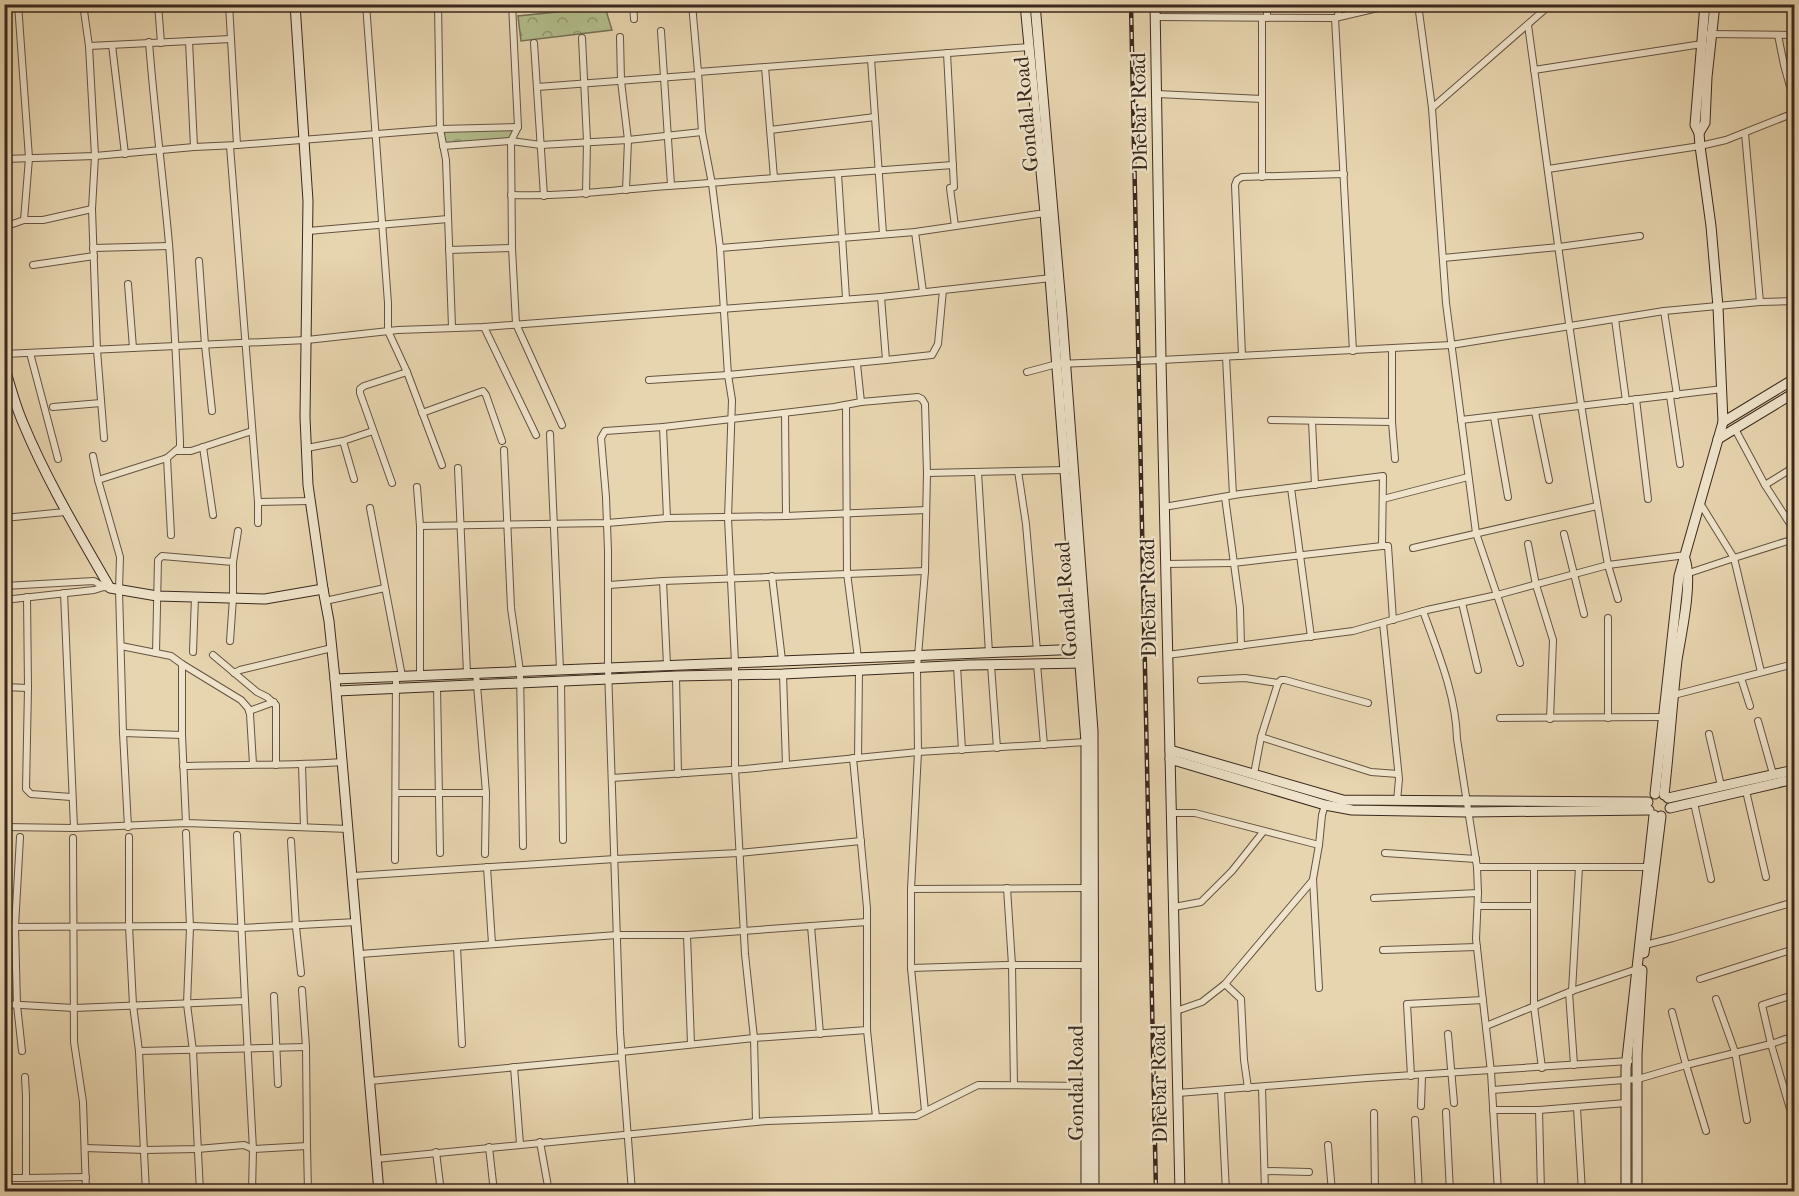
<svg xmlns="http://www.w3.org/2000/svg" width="1799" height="1196" viewBox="0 0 1799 1196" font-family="'IM FELL French Canon',serif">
  <defs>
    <pattern id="park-crowns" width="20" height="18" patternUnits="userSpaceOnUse" patternTransform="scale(1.5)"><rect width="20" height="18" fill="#b3be8d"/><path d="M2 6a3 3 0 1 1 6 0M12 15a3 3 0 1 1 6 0" fill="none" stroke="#939a73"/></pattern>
  </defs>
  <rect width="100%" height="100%" fill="#e7d5af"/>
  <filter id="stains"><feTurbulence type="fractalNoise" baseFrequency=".00333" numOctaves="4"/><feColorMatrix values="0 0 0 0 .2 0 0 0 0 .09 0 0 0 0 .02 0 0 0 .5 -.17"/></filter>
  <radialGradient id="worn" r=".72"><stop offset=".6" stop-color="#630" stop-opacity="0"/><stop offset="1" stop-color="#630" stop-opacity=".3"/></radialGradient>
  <!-- park -->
  <g fill="url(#park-crowns)" stroke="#767356" stroke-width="1.5">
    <path d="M605 7 612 30 521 41 518 16Z"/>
    <path d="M513 127 511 141 443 146 445 128Z"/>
  </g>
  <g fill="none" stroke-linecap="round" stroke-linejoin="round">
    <defs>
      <g id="street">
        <path d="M83 4 89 46 95 156 92 209 97 350 104 438"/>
        <path d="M158 4 161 43"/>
        <path d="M229 4 237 145"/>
        <path d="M366 4 388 303V331L407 372 442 465"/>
        <path d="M438 4 440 129 446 160 452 327"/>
        <path d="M512 4 518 127 511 141 512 248 516 324 562 425"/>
        <path d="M633 4 634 19"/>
        <path d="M692 4 698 72 1029 47"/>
        <path d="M1267 4V18"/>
        <path d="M1418 4 1432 108"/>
        <path d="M1761 4 1764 6H1794"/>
        <path d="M1155 17 1335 18 1395 4"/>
        <path d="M1338 17 1339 4"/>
        <path d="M1262 18V177"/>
        <path d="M1335 18 1353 351"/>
        <path d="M1528 25C1553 205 1575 386 1608 565L1686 555"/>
        <path d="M661 31 671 185"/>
        <path d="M1709 34 1794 35"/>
        <path d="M1778 35 1784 65 1794 101"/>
        <path d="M620 37 621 81 628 140 626 190"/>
        <path d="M582 38 587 141 586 194"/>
        <path d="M189 41 194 147"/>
        <path d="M534 43 544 196"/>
        <path d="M112 45 125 154"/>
        <path d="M89 46 231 39"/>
        <path d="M947 53 954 187 950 188 955 226"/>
        <path d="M871 59 883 234"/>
        <path d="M765 67 774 178 953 165"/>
        <path d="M1534 70 1702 44"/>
        <path d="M698 72 702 132 712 184 720 248 728 375 732 400 728 518 735 663V769L745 954 754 1038 756 1122"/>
        <path d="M537 87 698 75"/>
        <path d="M1157 94 1262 99"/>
        <path d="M770 130 875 117"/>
        <path d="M1745 133 1760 302"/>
        <path d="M230 146 258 502V523"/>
        <path d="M443 146 511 141 541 145 628 140 702 132"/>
        <path d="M4 159 95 156 194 147 237 145 440 129 518 127"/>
        <path d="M1548 169 1700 146 1726 140 1794 113"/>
        <path d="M838 174 846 298"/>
        <path d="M511 195C564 197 616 190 668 186 704 183 739 181 774 178"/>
        <path d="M24 220H43L92 209"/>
        <path d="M4 227 24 220 29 158 18 4"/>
        <path d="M308 231 448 219"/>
        <path d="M915 232 923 292"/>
        <path d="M93 248 169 246"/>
        <path d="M720 248 915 232 1045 213"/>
        <path d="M449 250 512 248"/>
        <path d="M1443 258 1559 247 1640 236"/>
        <path d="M199 261 205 345 212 411"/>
        <path d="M33 265 94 256"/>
        <path d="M128 284 133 348"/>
        <path d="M1664 311 1677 395"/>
        <path d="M1615 319 1626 401"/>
        <path d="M484 327 536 435"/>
        <path d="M30 353 58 459"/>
        <path d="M4 354 307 340 398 330 484 327 881 297 1051 278"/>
        <path d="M1242 356 1235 185 1237 180 1242 177 1344 174"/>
        <path d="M1226 357 1233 495"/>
        <path d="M886 360 932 355 938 344 943 290"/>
        <path d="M857 364 861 402"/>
        <path d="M1027 372 1057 364 1161 360 1451 345 1664 311 1760 302 1794 301"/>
        <path d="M649 380 728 375 886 360 881 297"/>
        <path d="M1670 396 1680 464"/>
        <path d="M1636 399 1648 499"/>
        <path d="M846 405 847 573 858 658"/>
        <path d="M53 407 101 403"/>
        <path d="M1535 412 1549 480"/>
        <path d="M422 413 483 391 486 395 502 441"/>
        <path d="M785 413 786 516"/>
        <path d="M1494 417 1508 497"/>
        <path d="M1271 420 1392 422V349"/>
        <path d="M1461 420 1723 389"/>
        <path d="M1312 421 1315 485"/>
        <path d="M1392 422 1395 459"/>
        <path d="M663 427 667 518"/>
        <path d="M1735 429 1765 485 1794 530"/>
        <path d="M550 434 560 670"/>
        <path d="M343 441 354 479"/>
        <path d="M203 447 213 515"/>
        <path d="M307 448 343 441 373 431"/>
        <path d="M504 450 511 608 520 671 523 846"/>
        <path d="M176 451H191L252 431"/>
        <path d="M93 456 98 480"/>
        <path d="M167 458 171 535"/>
        <path d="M458 468 467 673"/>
        <path d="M1018 471 1026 524 1037 651"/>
        <path d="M978 472 989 653"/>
        <path d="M927 473 1066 470"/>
        <path d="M392 483 360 393V389L364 386 407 372"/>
        <path d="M1765 485 1794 467"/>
        <path d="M417 487 420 526V675"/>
        <path d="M1291 488 1311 637"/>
        <path d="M1225 497 1240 608 1241 646"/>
        <path d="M1383 499 1468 477"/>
        <path d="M258 502 310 501"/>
        <path d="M1700 503 1734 558 1794 539"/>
        <path d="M1164 507 1240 494 1383 476 1382 546H1388L1393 620"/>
        <path d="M370 508 402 676"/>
        <path d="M4 518 65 512"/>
        <path d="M420 526 607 523 667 518 786 516 926 510"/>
        <path d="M1564 534 1584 614"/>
        <path d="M1528 544 1536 585 1553 640 1550 719"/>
        <path d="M1413 548 1597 506"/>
        <path d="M233 562 238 531"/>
        <path d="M1165 564 1233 563 1382 546"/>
        <path d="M1686 574 1734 558 1761 672"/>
        <path d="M772 576 782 660"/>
        <path d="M663 581 667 665"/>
        <path d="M609 585 663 581 925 571"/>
        <path d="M4 586 94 581 104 587 110 588"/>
        <path d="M64 593 74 828"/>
        <path d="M27 597 28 688 26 789 31 794 71 797"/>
        <path d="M4 600 94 590 104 587"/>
        <path d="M325 601 385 588"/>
        <path d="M1462 603 1478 670"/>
        <path d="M1423 611C1438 653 1456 695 1457 739L1477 867 1478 893 1476 939 1491 1072 1498 1192"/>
        <path d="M1383 623 1399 779 1397 801"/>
        <path d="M121 646 171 656 182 664V735L186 823"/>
        <path d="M193 652 195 596"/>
        <path d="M156 653 158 560 162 556 233 562V598L230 641"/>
        <path d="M213 655 257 692 267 697 276 705V765"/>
        <path d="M1167 655 1353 631 1427 610 1497 595 1608 565 1618 599"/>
        <path d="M1520 663 1476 533 1446 303 1432 108 1551 4"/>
        <path d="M182 664 241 700 248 708 250 714 253 764"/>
        <path d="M1037 664 1044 745"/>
        <path d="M991 665 997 748"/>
        <path d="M957 666 962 750"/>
        <path d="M234 673 240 670 332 648"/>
        <path d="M476 673 486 793 485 854"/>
        <path d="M783 674 786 765"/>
        <path d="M676 676 678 774"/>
        <path d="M1741 678 1750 706"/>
        <path d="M1201 680 1245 678 1278 683"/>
        <path d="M561 681 563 840"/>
        <path d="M437 686 440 853"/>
        <path d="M4 687 28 688"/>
        <path d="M1674 695 1794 664"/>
        <path d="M249 711 274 702"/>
        <path d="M1500 718 1664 717"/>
        <path d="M1608 718V618"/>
        <path d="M1758 721 1773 774"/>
        <path d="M123 733 182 735"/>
        <path d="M1709 734 1721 786"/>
        <path d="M1261 737 1371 772 1398 774"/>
        <path d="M858 758 859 671"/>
        <path d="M302 765 304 827"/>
        <path d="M183 766C236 764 290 766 343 762"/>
        <path d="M1254 774 1261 737 1278 683 1281 680H1285L1368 703"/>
        <path d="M612 778 745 769 918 752 1086 742"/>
        <path d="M1746 791 1766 877"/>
        <path d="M396 793H486"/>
        <path d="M1694 803 1711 879"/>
        <path d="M1172 813H1195L1319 845 1322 815 1325 805"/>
        <path d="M4 827 74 828 186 823 349 829"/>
        <path d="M128 827 123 733 119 590 120 557 98 480 167 458 180 447V441C177 375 174 309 169 244 163 176 154 109 149 42"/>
        <path d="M186 833 190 927 187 1004 193 1051 200 1192"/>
        <path d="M20 837 15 927 17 1005 22 1051"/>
        <path d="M129 837V926L133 1005 139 1051 146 1192"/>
        <path d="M73 838 74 1042 83 1102 86 1192"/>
        <path d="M291 841 296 927 301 973"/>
        <path d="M1385 853 1476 859"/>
        <path d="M395 860 396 676"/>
        <path d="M487 867 492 944"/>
        <path d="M1477 867H1534V1006L1542 1068"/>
        <path d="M1534 867H1647"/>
        <path d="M353 876 615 859 739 853 861 841"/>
        <path d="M1007 888 1012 965 1014 1085"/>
        <path d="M911 889 1087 888"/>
        <path d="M1374 898 1478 893"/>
        <path d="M1478 906H1534"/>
        <path d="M1174 907 1201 902 1232 871 1263 832"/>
        <path d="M811 926 820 1034"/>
        <path d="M4 927 193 926 242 928 357 922"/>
        <path d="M687 935 691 1044"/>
        <path d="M1645 945 1673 938 1794 902"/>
        <path d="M457 947 462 1044"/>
        <path d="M1383 950 1477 947"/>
        <path d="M360 954 617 935H687L867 922"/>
        <path d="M911 968 925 1111"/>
        <path d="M1700 979 1794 949"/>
        <path d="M1225 984 1313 880"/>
        <path d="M1319 988 1313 879 1319 845"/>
        <path d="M302 990 306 1047 307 1146"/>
        <path d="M1572 991 1579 867"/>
        <path d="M1569 992 1637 969"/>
        <path d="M274 996 278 1084"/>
        <path d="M1716 999 1735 1052 1747 1120"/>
        <path d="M245 1001 253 1149 252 1192"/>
        <path d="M4 1004 74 1008 245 1001 237 835"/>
        <path d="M1176 1011 1202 1002 1225 984 1241 999 1244 1060 1248 1088"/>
        <path d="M1672 1012 1686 1065 1706 1131"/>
        <path d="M1486 1026 1569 992 1574 1065"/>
        <path d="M867 1030 876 1117"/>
        <path d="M1448 1034 1454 1103"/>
        <path d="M139 1051 306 1047"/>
        <path d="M621 1052 754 1038 867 1030V908L853 758"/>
        <path d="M514 1067 520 1144"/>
        <path d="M1411 1076 1407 1004 1483 1000"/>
        <path d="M25 1077 26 1096V1178L86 1177"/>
        <path d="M370 1081 622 1057"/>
        <path d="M1262 1087 1265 1192"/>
        <path d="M1221 1090 1226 1192"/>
        <path d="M1492 1090 1638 1079 1686 1065 1771 1044 1794 1036"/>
        <path d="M1178 1093 1367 1078 1629 1061"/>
        <path d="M1421 1106 1422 1076"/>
        <path d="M1577 1108 1582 1192"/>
        <path d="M1790 1109 1771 1044 1762 1005 1793 995"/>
        <path d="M1493 1110H1539L1626 1103"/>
        <path d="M1539 1110 1541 1192"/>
        <path d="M1446 1112 1450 1192"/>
        <path d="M1374 1113 1375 1192"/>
        <path d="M1415 1120 1419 1192"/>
        <path d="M540 1142 549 1192"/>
        <path d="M1328 1145 1332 1192"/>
        <path d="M489 1147 494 1192"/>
        <path d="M85 1148 145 1150 197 1149 244 1145 253 1149 307 1146 308 1192"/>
        <path d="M436 1152 441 1192"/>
        <path d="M376 1159 767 1121 916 1116 978 1085 1086 1086"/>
        <path d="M1265 1171 1309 1172"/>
        <path d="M4 1178H26"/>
        <path d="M632 1192 620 1032 608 668V551L606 497 601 438 605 431 663 427 834 407 861 402 918 397 922 399 925 404 927 473 925 571 917 668 918 752 911 889V968L1006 965H1086"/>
      </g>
      <g id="secondary">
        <path d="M295 4 308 201 305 417 308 485 323 589 329 621 335 679 379 1192"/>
        <path d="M1025 4 1045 213 1086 742V1192"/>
        <path d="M1035 4 1062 316 1093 731 1094 1192"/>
        <path d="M1155 4 1161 360 1180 1192"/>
        <path d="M1699 133 1705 123 1707 77 1715 4"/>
        <path d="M4 365C10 385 15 405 23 423 47 481 79 534 110 588L157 596 265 599 323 589"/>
        <path d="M1723 422 1794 379"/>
        <path d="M1718 439 1794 393"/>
        <path d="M335 679 1082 649"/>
        <path d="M337 691 676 676 783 674 968 665 1083 663"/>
        <path d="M1170 750 1343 800 1648 802"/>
        <path d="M1170 759 1325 805 1352 810 1468 812 1649 810"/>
        <path d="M1655 794 1679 576 1723 422 1718 307 1711 226 1700 146 1699 133 1695 125 1705 4"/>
        <path d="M1664 795C1669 750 1672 705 1677 660 1681 635 1693 582 1685 559"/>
        <path d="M1668 798 1794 770"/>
        <path d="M1670 808 1794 779"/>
        <path d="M1644 953 1661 816"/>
        <path d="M1626 1192V1068L1654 815"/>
        <path d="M1637 1192V1054L1642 970"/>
      </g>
    </defs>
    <!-- street casing -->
    <use href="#street" stroke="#655342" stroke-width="8"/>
    <!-- secondary casing -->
    <use href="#secondary" stroke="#3a281e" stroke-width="11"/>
    <!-- street -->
    <use href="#street" stroke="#efe4cb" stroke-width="6"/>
    <!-- secondary -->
    <use href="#secondary" stroke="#efe4cb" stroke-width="9"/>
    <defs>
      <path id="rail" d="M1131 4 1156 1192"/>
    </defs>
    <!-- rail casing -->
    <use href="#rail" stroke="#3a281e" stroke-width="4.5"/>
    <!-- rail -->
    <use href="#rail" stroke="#efe4cb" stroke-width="2" stroke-dasharray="7" stroke-linecap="butt"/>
  </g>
  <g text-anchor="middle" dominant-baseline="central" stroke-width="4.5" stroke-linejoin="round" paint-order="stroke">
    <!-- street labels -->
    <g font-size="21" fill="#3a281e" stroke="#efe4cb">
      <text transform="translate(1139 112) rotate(-91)">Dhebar Road</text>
      <text transform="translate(1026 114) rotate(-95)">Gondal Road</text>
      <text transform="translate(1148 598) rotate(-91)">Dhebar Road</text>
      <text transform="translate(1066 599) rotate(-94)">Gondal Road</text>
      <text transform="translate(1076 1083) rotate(-90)">Gondal Road</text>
      <text transform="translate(1159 1084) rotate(-91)">Dhebar Road</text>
    </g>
  </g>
  <!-- margin -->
  <rect width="1799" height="1196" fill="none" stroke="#e7d5af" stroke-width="24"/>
  <rect x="6" y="6" width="1787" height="1184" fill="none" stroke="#3a281e" stroke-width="3"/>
  <rect x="12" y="12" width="1775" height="1172" fill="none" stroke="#3a281e" stroke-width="1.5"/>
  <rect width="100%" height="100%" filter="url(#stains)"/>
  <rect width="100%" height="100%" fill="url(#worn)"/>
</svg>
